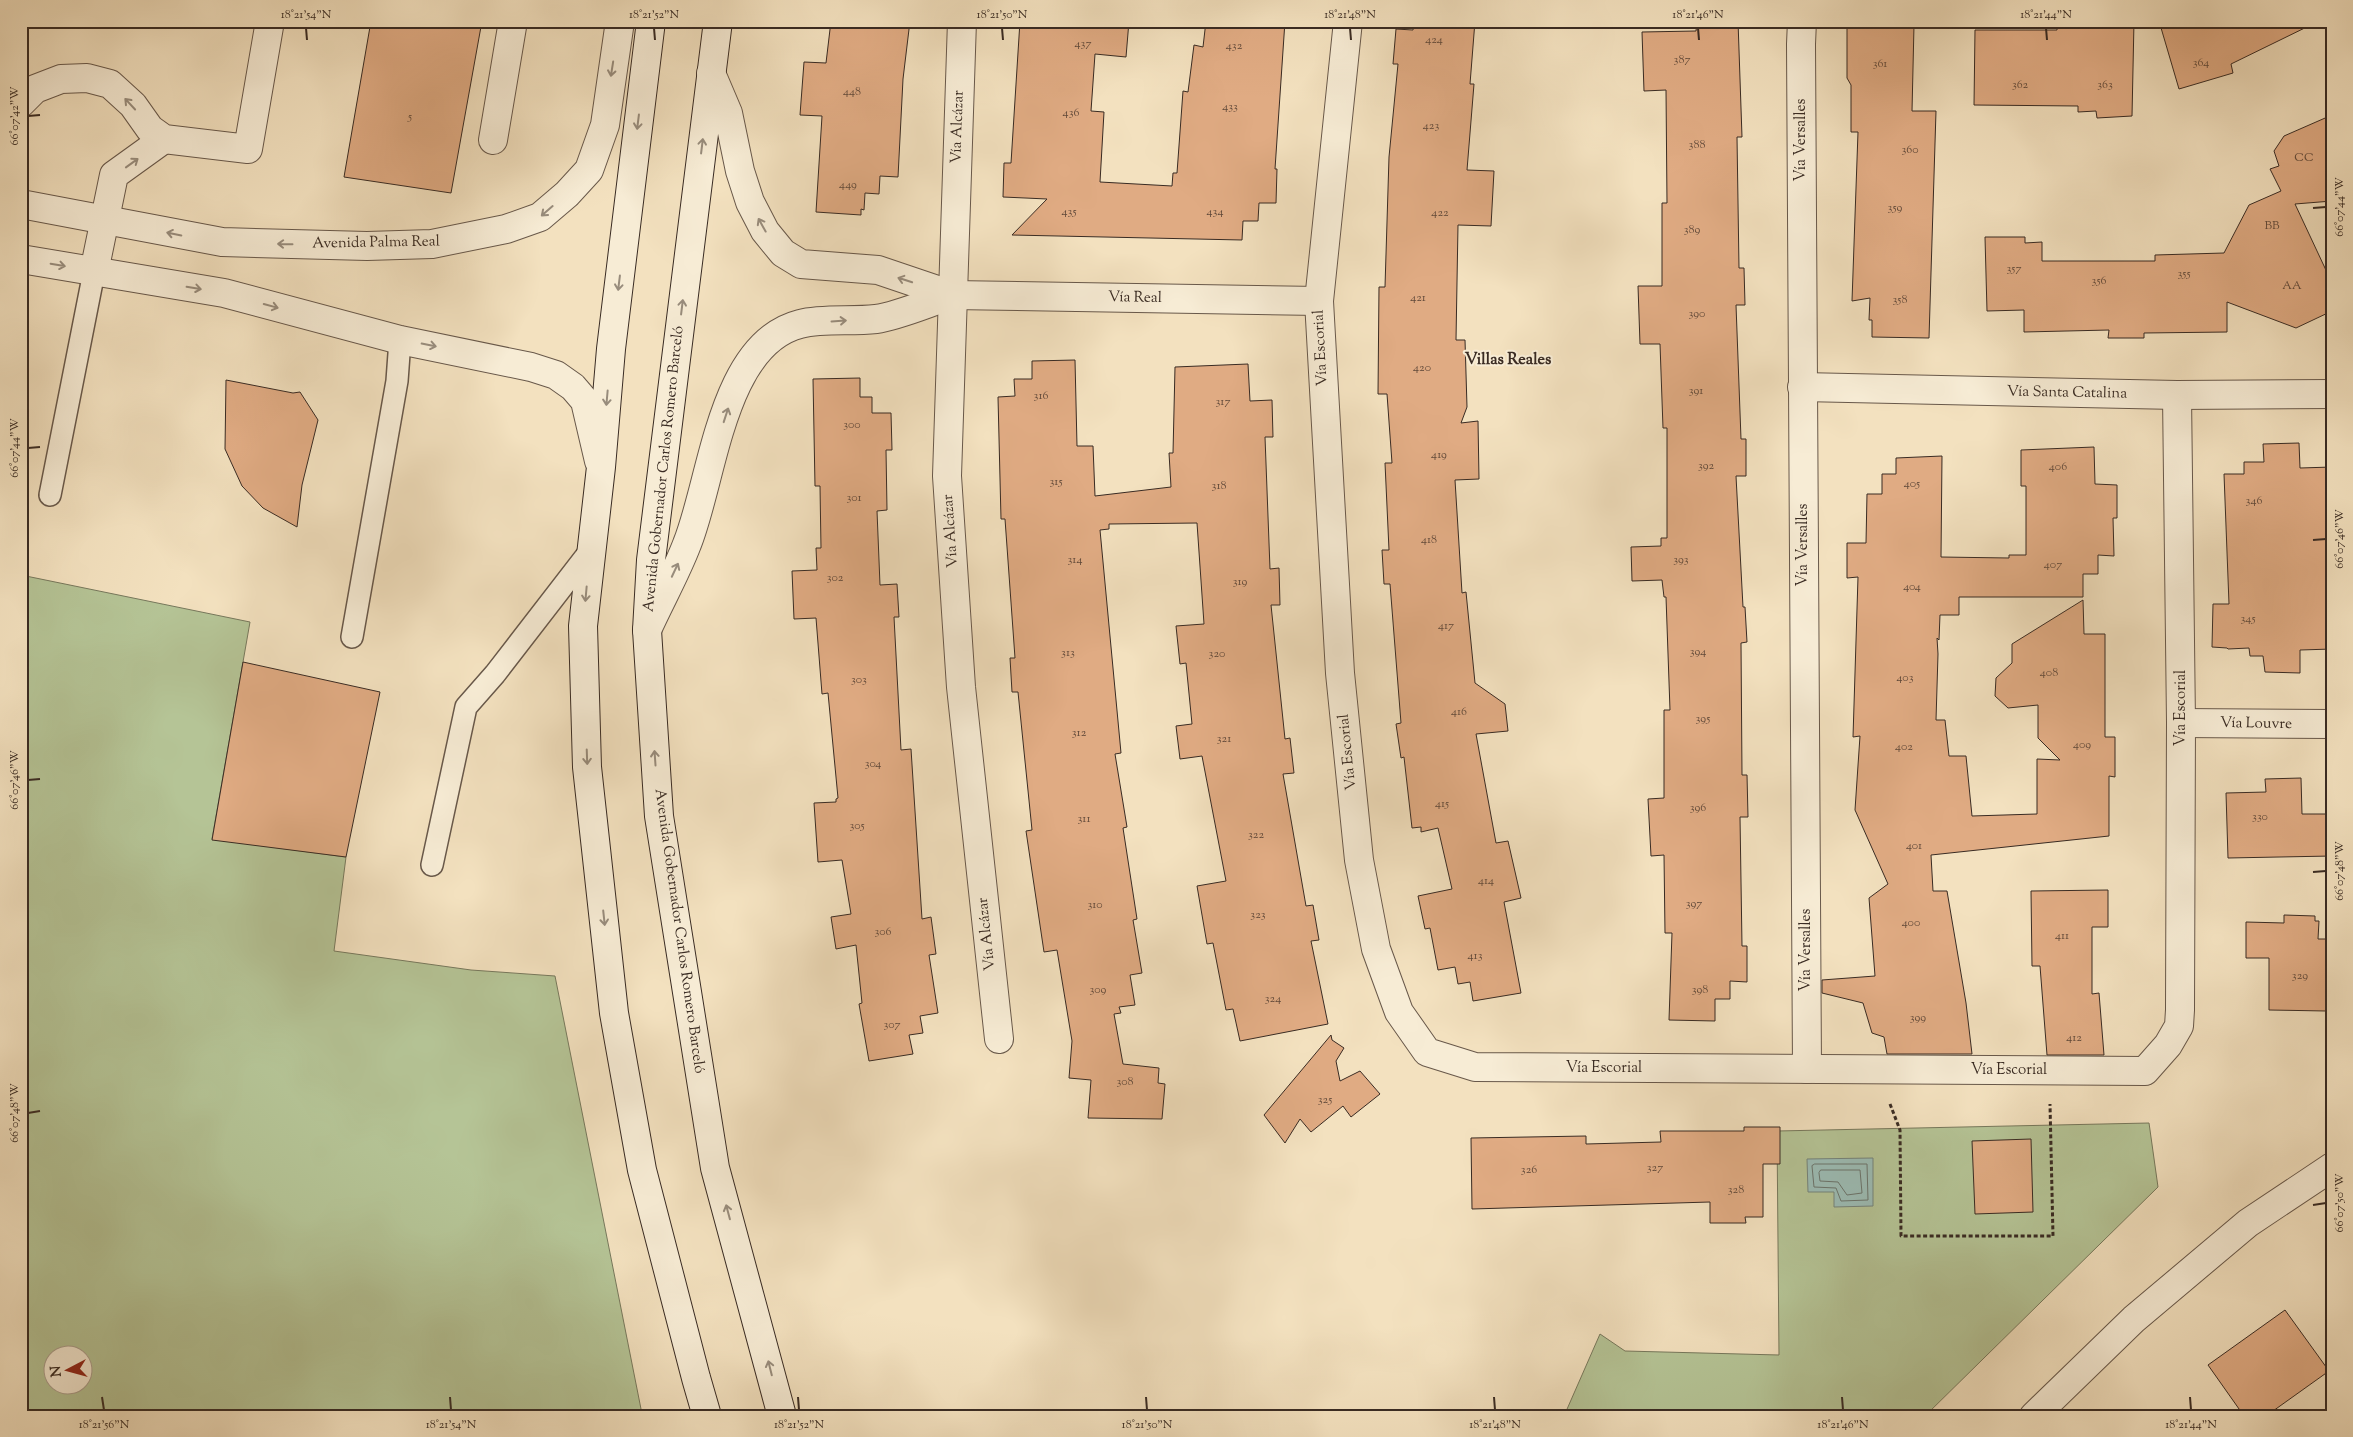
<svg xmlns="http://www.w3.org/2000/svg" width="2353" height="1437" viewBox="0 0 2353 1437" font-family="'Sorts Mill Goudy',serif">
  <rect width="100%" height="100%" fill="#f3e1bf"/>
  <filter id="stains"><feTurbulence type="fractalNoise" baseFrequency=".004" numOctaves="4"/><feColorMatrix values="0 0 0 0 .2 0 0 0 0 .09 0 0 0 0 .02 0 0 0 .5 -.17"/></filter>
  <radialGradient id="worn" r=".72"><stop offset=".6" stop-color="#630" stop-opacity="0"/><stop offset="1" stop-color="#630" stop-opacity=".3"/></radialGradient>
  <!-- green -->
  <g fill="#b5c496" stroke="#77785c" fill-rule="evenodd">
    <path d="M21 575 250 622 212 839 346 857 334 951 471 970 555 976 642 1414 638 1416H21ZM52 1354H82V1384H52Z"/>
    <path d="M2149 1123 2158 1187 1925 1416H1564L1600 1334 1625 1351 1779 1355 1777 1131Z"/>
  </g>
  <!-- water -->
  <path fill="#9cbdb6" stroke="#74837b" d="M1873 1158V1206L1834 1207V1192H1808L1807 1159Z"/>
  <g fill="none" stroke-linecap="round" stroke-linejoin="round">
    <!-- shore -->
    <g stroke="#6a746c" stroke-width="1">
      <path d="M1815 1164H1867L1868 1200 1841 1201 1836 1188 1814 1187 1812 1166Z"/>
      <path d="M1821 1170H1860L1862 1193 1847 1195 1838 1182 1820 1181 1819 1173Z"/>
    </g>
  </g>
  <!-- building -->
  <g fill="#e0ab83" stroke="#392b23">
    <path d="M371 21H482L451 193 344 177Z"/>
    <path d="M831 21H910L903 79 898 177 880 176 879 194 865 193 864 210 861 209V215L816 212 822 116 800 115 804 62 826 63Z"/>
    <path d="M1020 21H1129L1126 57 1095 54 1091 111 1104 112 1100 182 1172 186 1173 173H1177L1183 91 1188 92 1194 45 1203 47 1206 21H1285L1275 169H1277L1276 203H1259L1258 221H1243L1242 240 1012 235 1047 199 1003 197 1004 163H1011Z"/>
    <path d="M1414 21H1475L1470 84H1474L1467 170 1494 171 1491 226 1458 225 1456 340H1465L1467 407 1461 423 1478 421 1479 479 1455 480 1462 593 1466 592 1475 683 1505 704 1508 731 1476 734 1496 843 1508 841 1521 898 1504 902 1521 993 1473 1001 1470 982 1458 984 1455 967 1438 970 1430 928 1425 929 1418 896 1452 889 1438 828 1421 832V827L1412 828 1404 757 1401 758 1396 724 1401 723 1390 584H1384L1382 550H1389L1385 463H1392L1387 394H1378L1379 287H1385L1389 157 1398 64H1393L1396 29 1413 30Z"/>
    <path d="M1697 21H1738L1742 137H1737L1739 268H1744L1745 305H1736L1741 439H1746V476H1736L1743 607H1745L1747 642 1741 643 1742 775H1747L1748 817H1740L1742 946H1747V982L1730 981V999H1715V1021L1669 1020 1672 933H1665L1664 855 1651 856 1648 799 1664 798V710H1670L1666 597H1664L1662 580 1632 581 1631 547 1661 546V538H1667V428H1663L1660 344H1640L1638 286H1662V203H1667L1666 90 1644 91 1642 32 1696 31Z"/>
    <path d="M2134 21 2132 116 2097 118 2096 111 2078 112V106L1974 105 1975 30H2057V23Z"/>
    <path d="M2159 21H2319L2231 64 2233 73 2179 89Z"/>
    <path d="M1914 25 1912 111H1936L1929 338 1872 337V320H1869L1870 298 1852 301 1858 132H1851V85L1847 78V27Z"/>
    <path d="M2332 115V201L2295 204 2332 283V311L2296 328 2227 302V332L2144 333V338H2108L2109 330 2024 332V310L1987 311 1985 237H2025V243L2042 242V261H2155V255L2224 253 2249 205 2281 191 2270 169 2279 166 2274 151 2284 136Z"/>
    <path d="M1075 360 1077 446H1093L1095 496 1171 487 1169 453H1173L1175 367 1248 364 1250 401 1272 400 1273 437H1265L1270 569 1279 568 1280 605H1271L1285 739 1290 738 1294 773 1283 774 1306 906 1313 905 1319 940 1311 941 1328 1024 1240 1041 1233 1009 1226 1010 1213 943 1207 944 1197 886 1226 881 1202 756 1180 759 1176 726 1192 724 1186 663 1180 664 1176 626 1204 624 1197 523 1109 524V529L1100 530 1121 753 1115 754 1127 827 1123 828 1137 919 1133 920 1142 973 1130 975 1135 1005 1119 1007 1121 1013 1114 1014 1123 1064 1159 1068 1158 1083 1165 1084 1162 1119 1088 1118 1091 1080 1069 1078 1072 1041 1057 950 1044 952 1026 831 1032 830 1018 692H1012L1010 658H1015L1005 519H1001L998 397 1015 396 1014 379H1032V361Z"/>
    <path d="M860 378V397H872V413H891L892 450H886L887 510 877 511 880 585 897 584 899 617H894L901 750 911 749 922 919 931 917 936 954 929 955 938 1013 920 1016 923 1033 909 1035 913 1054 869 1061 859 1004 862 1003 856 945 836 949 831 917 851 914 842 860 818 862 814 803 836 802V799L838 798 828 693 822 694 816 618 794 619 792 571 817 570 816 548H821L820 486H815L813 379Z"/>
    <path d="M226 380 293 393 300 392 318 420 302 485 297 527 263 508 242 486 225 449Z"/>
    <path d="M2299 443 2300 468 2332 467V649L2300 650V673L2265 672 2263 656H2250L2249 648 2228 649 2227 648 2212 647 2213 604H2229L2224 474H2244V462H2264L2263 444Z"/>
    <path d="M2094 447 2095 484 2117 485V518H2113L2114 556 2098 555V574H2083V597H1959V615H1940L1939 640 1937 638 1938 654 1936 720H1945L1949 756H1966L1972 816 2037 814V759L2060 760 2038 738V705L2008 708 1995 696 1996 678 2012 663V644L2083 600 2084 634H2105V737H2115V777L2109 776V836L1931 855 1933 891H1947L1966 1003 1972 1054H1887L1884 1037 1872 1033 1863 1003 1822 993V980L1875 976 1869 898 1888 884 1855 810 1860 736 1853 737 1858 577 1847 578V543H1866L1867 494H1882V474H1896V458L1942 456 1941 557 2009 558V555H2026V486H2021V450Z"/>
    <path d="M243 662 380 692 346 857 212 840Z"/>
    <path d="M2301 778 2302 814H2332V856L2228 858 2226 793 2266 792 2265 779Z"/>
    <path d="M2108 890V927H2092V994L2099 993 2104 1055H2047L2040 966H2032L2031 891Z"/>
    <path d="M2284 915 2315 916V921H2319L2318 939H2332V994H2326V1011L2269 1010V958H2246V922L2284 923Z"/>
    <path d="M1331 1035 1332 1040 1344 1048 1336 1061 1340 1081 1360 1071 1380 1094 1351 1117 1343 1106 1311 1132 1300 1119 1285 1143 1264 1115Z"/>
    <path d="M1744 1127H1780V1164H1763V1217H1745L1746 1223H1710V1202L1472 1209 1471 1138 1586 1136V1144L1661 1142 1660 1131H1744Z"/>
    <path d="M2031 1139 2033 1212 1975 1214 1972 1141Z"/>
    <path d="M2285 1310 2329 1371 2266 1416H2244L2208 1365Z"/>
  </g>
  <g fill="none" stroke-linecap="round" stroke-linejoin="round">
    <defs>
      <g id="lane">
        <path d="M50 495 94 272"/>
        <path d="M352 637 397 381 400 340"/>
        <path d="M432 865 466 707 495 674 590 551"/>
      </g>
      <g id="street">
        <path d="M962 21 947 476 961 687 999 1039"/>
        <path d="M1348 21 1319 301 1340 673 1359 860 1376 949 1399 1012 1427 1052 1475 1067 2145 1071 2168 1045 2179 1026 2180 1010 2181 723 2177 395"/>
        <path d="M1802 21 1801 44 1807 1069"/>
        <path d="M711 73 728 113 740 171 750 202 765 231 783 253 801 264 878 270 952 295 1319 301"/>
        <path d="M21 103 35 89 61 79 87 78 110 84 133 105 150 129 164 139 248 149 270 21"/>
        <path d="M493 140 513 21"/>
        <path d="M21 204 222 242 367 246 432 244 506 229 540 217 567 194 589 170 605 125 620 21"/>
        <path d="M21 259 224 293 400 340 531 367 556 375 573 387 585 401 599 461"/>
        <path d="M94 272 114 175 164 139"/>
        <path d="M1802 387 2177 395 2332 394"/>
        <path d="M647 630C660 601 676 573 687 544 713 480 721 344 800 324 824 318 851 322 876 319 898 316 930 302 952 295"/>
        <path d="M2181 723 2332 724"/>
        <path d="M2034 1416 2134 1319 2248 1223 2332 1167"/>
      </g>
      <g id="secondary">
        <path d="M651 21 611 349 601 467 583 626 587 767 614 1013 642 1170 696 1378 707 1416"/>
        <path d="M718 21 651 560 647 630 659 816 715 1168 782 1416"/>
      </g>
    </defs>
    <!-- lane casing -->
    <use href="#lane" stroke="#68584a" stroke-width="24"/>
    <!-- street casing -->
    <use href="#street" stroke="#68584a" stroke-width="30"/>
    <!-- secondary casing -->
    <use href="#secondary" stroke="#392b23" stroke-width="30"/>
    <!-- path -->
    <path stroke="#392b23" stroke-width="3" stroke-dasharray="4 2.5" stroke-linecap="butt" d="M1890 1104 1900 1130 1901 1236H2053L2050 1104"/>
    <!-- lane -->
    <use href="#lane" stroke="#f7ecd5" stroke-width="21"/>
    <!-- street -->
    <use href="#street" stroke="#f7ecd5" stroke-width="28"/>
    <!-- secondary -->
    <use href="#secondary" stroke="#f7ecd5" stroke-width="28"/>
  </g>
  <!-- one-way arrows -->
  <defs><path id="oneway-shaft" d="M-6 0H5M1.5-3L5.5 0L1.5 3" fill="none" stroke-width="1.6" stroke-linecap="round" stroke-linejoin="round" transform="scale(1.25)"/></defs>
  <g stroke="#988c7c">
    <use href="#oneway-shaft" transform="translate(612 69) rotate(99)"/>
    <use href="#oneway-shaft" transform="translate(130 104) rotate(-133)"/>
    <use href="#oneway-shaft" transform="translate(638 122) rotate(97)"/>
    <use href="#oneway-shaft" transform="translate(702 146) rotate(-83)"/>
    <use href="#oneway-shaft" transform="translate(132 163) rotate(-36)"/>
    <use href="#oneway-shaft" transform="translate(547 211) rotate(139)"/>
    <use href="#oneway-shaft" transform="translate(762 225) rotate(-119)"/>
    <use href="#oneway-shaft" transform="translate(174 234) rotate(-168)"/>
    <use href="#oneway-shaft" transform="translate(285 244) rotate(-179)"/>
    <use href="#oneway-shaft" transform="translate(58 265) rotate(10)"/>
    <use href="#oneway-shaft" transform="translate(905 280) rotate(-162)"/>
    <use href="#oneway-shaft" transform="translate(619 283) rotate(97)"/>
    <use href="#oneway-shaft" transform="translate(194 288) rotate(9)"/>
    <use href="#oneway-shaft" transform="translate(271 306) rotate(15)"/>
    <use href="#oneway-shaft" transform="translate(682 307) rotate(-83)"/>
    <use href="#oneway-shaft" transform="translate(839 321) rotate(-4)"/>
    <use href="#oneway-shaft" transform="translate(429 345) rotate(11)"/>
    <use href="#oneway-shaft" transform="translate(607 398) rotate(95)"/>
    <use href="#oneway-shaft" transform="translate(726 415) rotate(-72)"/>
    <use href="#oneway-shaft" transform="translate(675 570) rotate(-65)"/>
    <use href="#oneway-shaft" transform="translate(586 594) rotate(95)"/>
    <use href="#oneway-shaft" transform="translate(587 757) rotate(88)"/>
    <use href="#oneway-shaft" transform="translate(655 758) rotate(-94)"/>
    <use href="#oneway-shaft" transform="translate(604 918) rotate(84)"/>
    <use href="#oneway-shaft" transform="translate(728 1212) rotate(-105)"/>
    <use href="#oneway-shaft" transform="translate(770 1368) rotate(-104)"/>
  </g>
  <!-- ticks -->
  <path fill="none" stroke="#392b23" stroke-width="2" d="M306 28 307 40M654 28 655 40M1002 28 1003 40M1350 28 1351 40M1698 28 1699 40M2046 28 2047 40M28 116 40 115M2313 208 2326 207M28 448 40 447M2313 540 2326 539M28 780 40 779M2313 872 2326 871M28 1113 40 1111M2313 1205 2326 1203M102 1397 104 1410M450 1397 451 1410M798 1397 799 1410M1146 1397 1147 1410M1494 1397 1495 1410M1842 1397 1843 1410M2190 1397 2191 1410"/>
  <g text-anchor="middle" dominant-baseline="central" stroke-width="4" stroke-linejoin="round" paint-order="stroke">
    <!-- number labels -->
    <g font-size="12" fill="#634b3b">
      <text x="1434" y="40">424</text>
      <text x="1083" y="44">437</text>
      <text x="1234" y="46">432</text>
      <text x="1682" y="60">387</text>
      <text x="2201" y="63">364</text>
      <text x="1880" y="64">361</text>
      <text x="2020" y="85">362</text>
      <text x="2105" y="85">363</text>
      <text x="852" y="92">448</text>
      <text x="1230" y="107">433</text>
      <text x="1071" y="113">436</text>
      <text x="410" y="117">5</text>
      <text x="1431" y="126">423</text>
      <text x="1697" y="145">388</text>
      <text x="1910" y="150">360</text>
      <text x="2304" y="158">CC</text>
      <text x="848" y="185">449</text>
      <text x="1895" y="208">359</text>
      <text x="1069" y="212">435</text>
      <text x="1215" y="212">434</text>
      <text x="1440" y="213">422</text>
      <text x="2272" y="226">BB</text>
      <text x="1692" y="230">389</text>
      <text x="2014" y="269">357</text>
      <text x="2184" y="274">355</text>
      <text x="2099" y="281">356</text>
      <text x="2292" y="286">AA</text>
      <text x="1418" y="298">421</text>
      <text x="1900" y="300">358</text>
      <text x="1697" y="314">390</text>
      <text x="1422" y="368">420</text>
      <text x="1696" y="391">391</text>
      <text x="1041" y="396">316</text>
      <text x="1223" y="402">317</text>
      <text x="852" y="425">300</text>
      <text x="1439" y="455">419</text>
      <text x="1706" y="466">392</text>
      <text x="2058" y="467">406</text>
      <text x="1056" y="482">315</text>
      <text x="1912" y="484">405</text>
      <text x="1219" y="486">318</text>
      <text x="854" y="498">301</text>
      <text x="2254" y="501">346</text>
      <text x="1429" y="540">418</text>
      <text x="1075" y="560">314</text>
      <text x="1681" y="560">393</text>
      <text x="2053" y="565">407</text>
      <text x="835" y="578">302</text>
      <text x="1240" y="582">319</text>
      <text x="1912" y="587">404</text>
      <text x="2248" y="619">345</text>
      <text x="1446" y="626">417</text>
      <text x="1698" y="652">394</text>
      <text x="1068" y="653">313</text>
      <text x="1217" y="654">320</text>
      <text x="2049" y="673">408</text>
      <text x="1905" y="678">403</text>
      <text x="859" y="680">303</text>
      <text x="1459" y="712">416</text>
      <text x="1703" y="719">395</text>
      <text x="1079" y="733">312</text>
      <text x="1224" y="739">321</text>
      <text x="2082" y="745">409</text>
      <text x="1904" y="747">402</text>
      <text x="873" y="764">304</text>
      <text x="1442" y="804">415</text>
      <text x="1698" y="808">396</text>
      <text x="2260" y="817">330</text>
      <text x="1084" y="819">311</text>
      <text x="857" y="826">305</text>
      <text x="1256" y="835">322</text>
      <text x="1914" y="846">401</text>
      <text x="1486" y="881">414</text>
      <text x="1694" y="904">397</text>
      <text x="1095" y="905">310</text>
      <text x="1258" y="915">323</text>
      <text x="1911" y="923">400</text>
      <text x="883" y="932">306</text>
      <text x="2062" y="936">411</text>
      <text x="1475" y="956">413</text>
      <text x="2300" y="976">329</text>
      <text x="1098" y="990">309</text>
      <text x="1700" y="990">398</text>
      <text x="1273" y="999">324</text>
      <text x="1918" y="1018">399</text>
      <text x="892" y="1025">307</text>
      <text x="2074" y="1038">412</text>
      <text x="1125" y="1082">308</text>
      <text x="1325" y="1100">325</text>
      <text x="1655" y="1168">327</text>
      <text x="1529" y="1170">326</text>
      <text x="1736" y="1190">328</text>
    </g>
    <!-- street labels -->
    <g font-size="15" fill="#392b23" stroke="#f7ecd5">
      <text transform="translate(958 127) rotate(-88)">Vía Alcázar</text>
      <text transform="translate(1801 140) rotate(-90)">Vía Versalles</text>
      <text transform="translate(376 243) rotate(-1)">Avenida Palma Real</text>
      <text transform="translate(1135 298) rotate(1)">Vía Real</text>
      <text transform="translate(1321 348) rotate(-93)">Vía Escorial</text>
      <text transform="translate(2067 393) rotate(1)">Vía Santa Catalina</text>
      <text transform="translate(664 469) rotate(-84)">Avenida Gobernador Carlos Romero Barceló</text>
      <text transform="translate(951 531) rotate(-94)">Vía Alcázar</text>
      <text transform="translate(1803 545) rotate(-90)">Vía Versalles</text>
      <text transform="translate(2181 708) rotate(-90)">Vía Escorial</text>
      <text transform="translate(2256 724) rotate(1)">Vía Louvre</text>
      <text transform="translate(1348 752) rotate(-96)">Vía Escorial</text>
      <text transform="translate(679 931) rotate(82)">Avenida Gobernador Carlos Romero Barceló</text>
      <text transform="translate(987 934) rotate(-96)">Vía Alcázar</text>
      <text transform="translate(1806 950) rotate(-90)">Vía Versalles</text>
      <text x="1604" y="1068">Vía Escorial</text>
      <text x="2009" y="1070">Vía Escorial</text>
    </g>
    <!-- neighbourhood labels -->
    <g font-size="16" font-weight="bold" fill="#392b23" stroke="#f7ecd5">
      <text x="1508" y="360">Villas Reales</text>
    </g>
  </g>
  <!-- margin -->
  <rect width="2353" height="1437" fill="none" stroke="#f3e1bf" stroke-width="55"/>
  <!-- north arrow -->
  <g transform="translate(68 1370) rotate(264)"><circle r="24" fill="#f7ecd5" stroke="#ab9f8e"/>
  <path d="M0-4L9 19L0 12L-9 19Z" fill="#8f2418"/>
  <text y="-8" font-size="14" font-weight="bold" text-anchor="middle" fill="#392b23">N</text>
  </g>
  <rect x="28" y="28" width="2298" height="1382" fill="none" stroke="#392b23" stroke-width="2"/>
  <g font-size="12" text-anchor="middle" fill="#392b23">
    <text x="306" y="18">18°21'54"N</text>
    <text x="654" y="18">18°21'52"N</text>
    <text x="1002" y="18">18°21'50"N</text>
    <text x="1350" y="18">18°21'48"N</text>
    <text x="1698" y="18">18°21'46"N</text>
    <text x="2046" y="18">18°21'44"N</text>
    <text transform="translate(14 116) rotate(-90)" y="4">66°07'42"W</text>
    <text transform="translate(2339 207) rotate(-90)" y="4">66°07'44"W</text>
    <text transform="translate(14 448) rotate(-90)" y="4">66°07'44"W</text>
    <text transform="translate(2339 539) rotate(-90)" y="4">66°07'46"W</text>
    <text transform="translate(14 780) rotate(-90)" y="4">66°07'46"W</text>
    <text transform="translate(2339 871) rotate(-90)" y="4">66°07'48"W</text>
    <text transform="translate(14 1113) rotate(-90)" y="4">66°07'48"W</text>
    <text transform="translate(2339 1203) rotate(-90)" y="4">66°07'50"W</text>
    <text x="104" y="1428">18°21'56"N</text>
    <text x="451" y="1428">18°21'54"N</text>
    <text x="799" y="1428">18°21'52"N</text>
    <text x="1147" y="1428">18°21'50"N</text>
    <text x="1495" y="1428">18°21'48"N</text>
    <text x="1843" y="1428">18°21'46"N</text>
    <text x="2191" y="1428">18°21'44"N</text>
  </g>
  <rect width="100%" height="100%" filter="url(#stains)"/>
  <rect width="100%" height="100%" fill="url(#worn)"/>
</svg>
